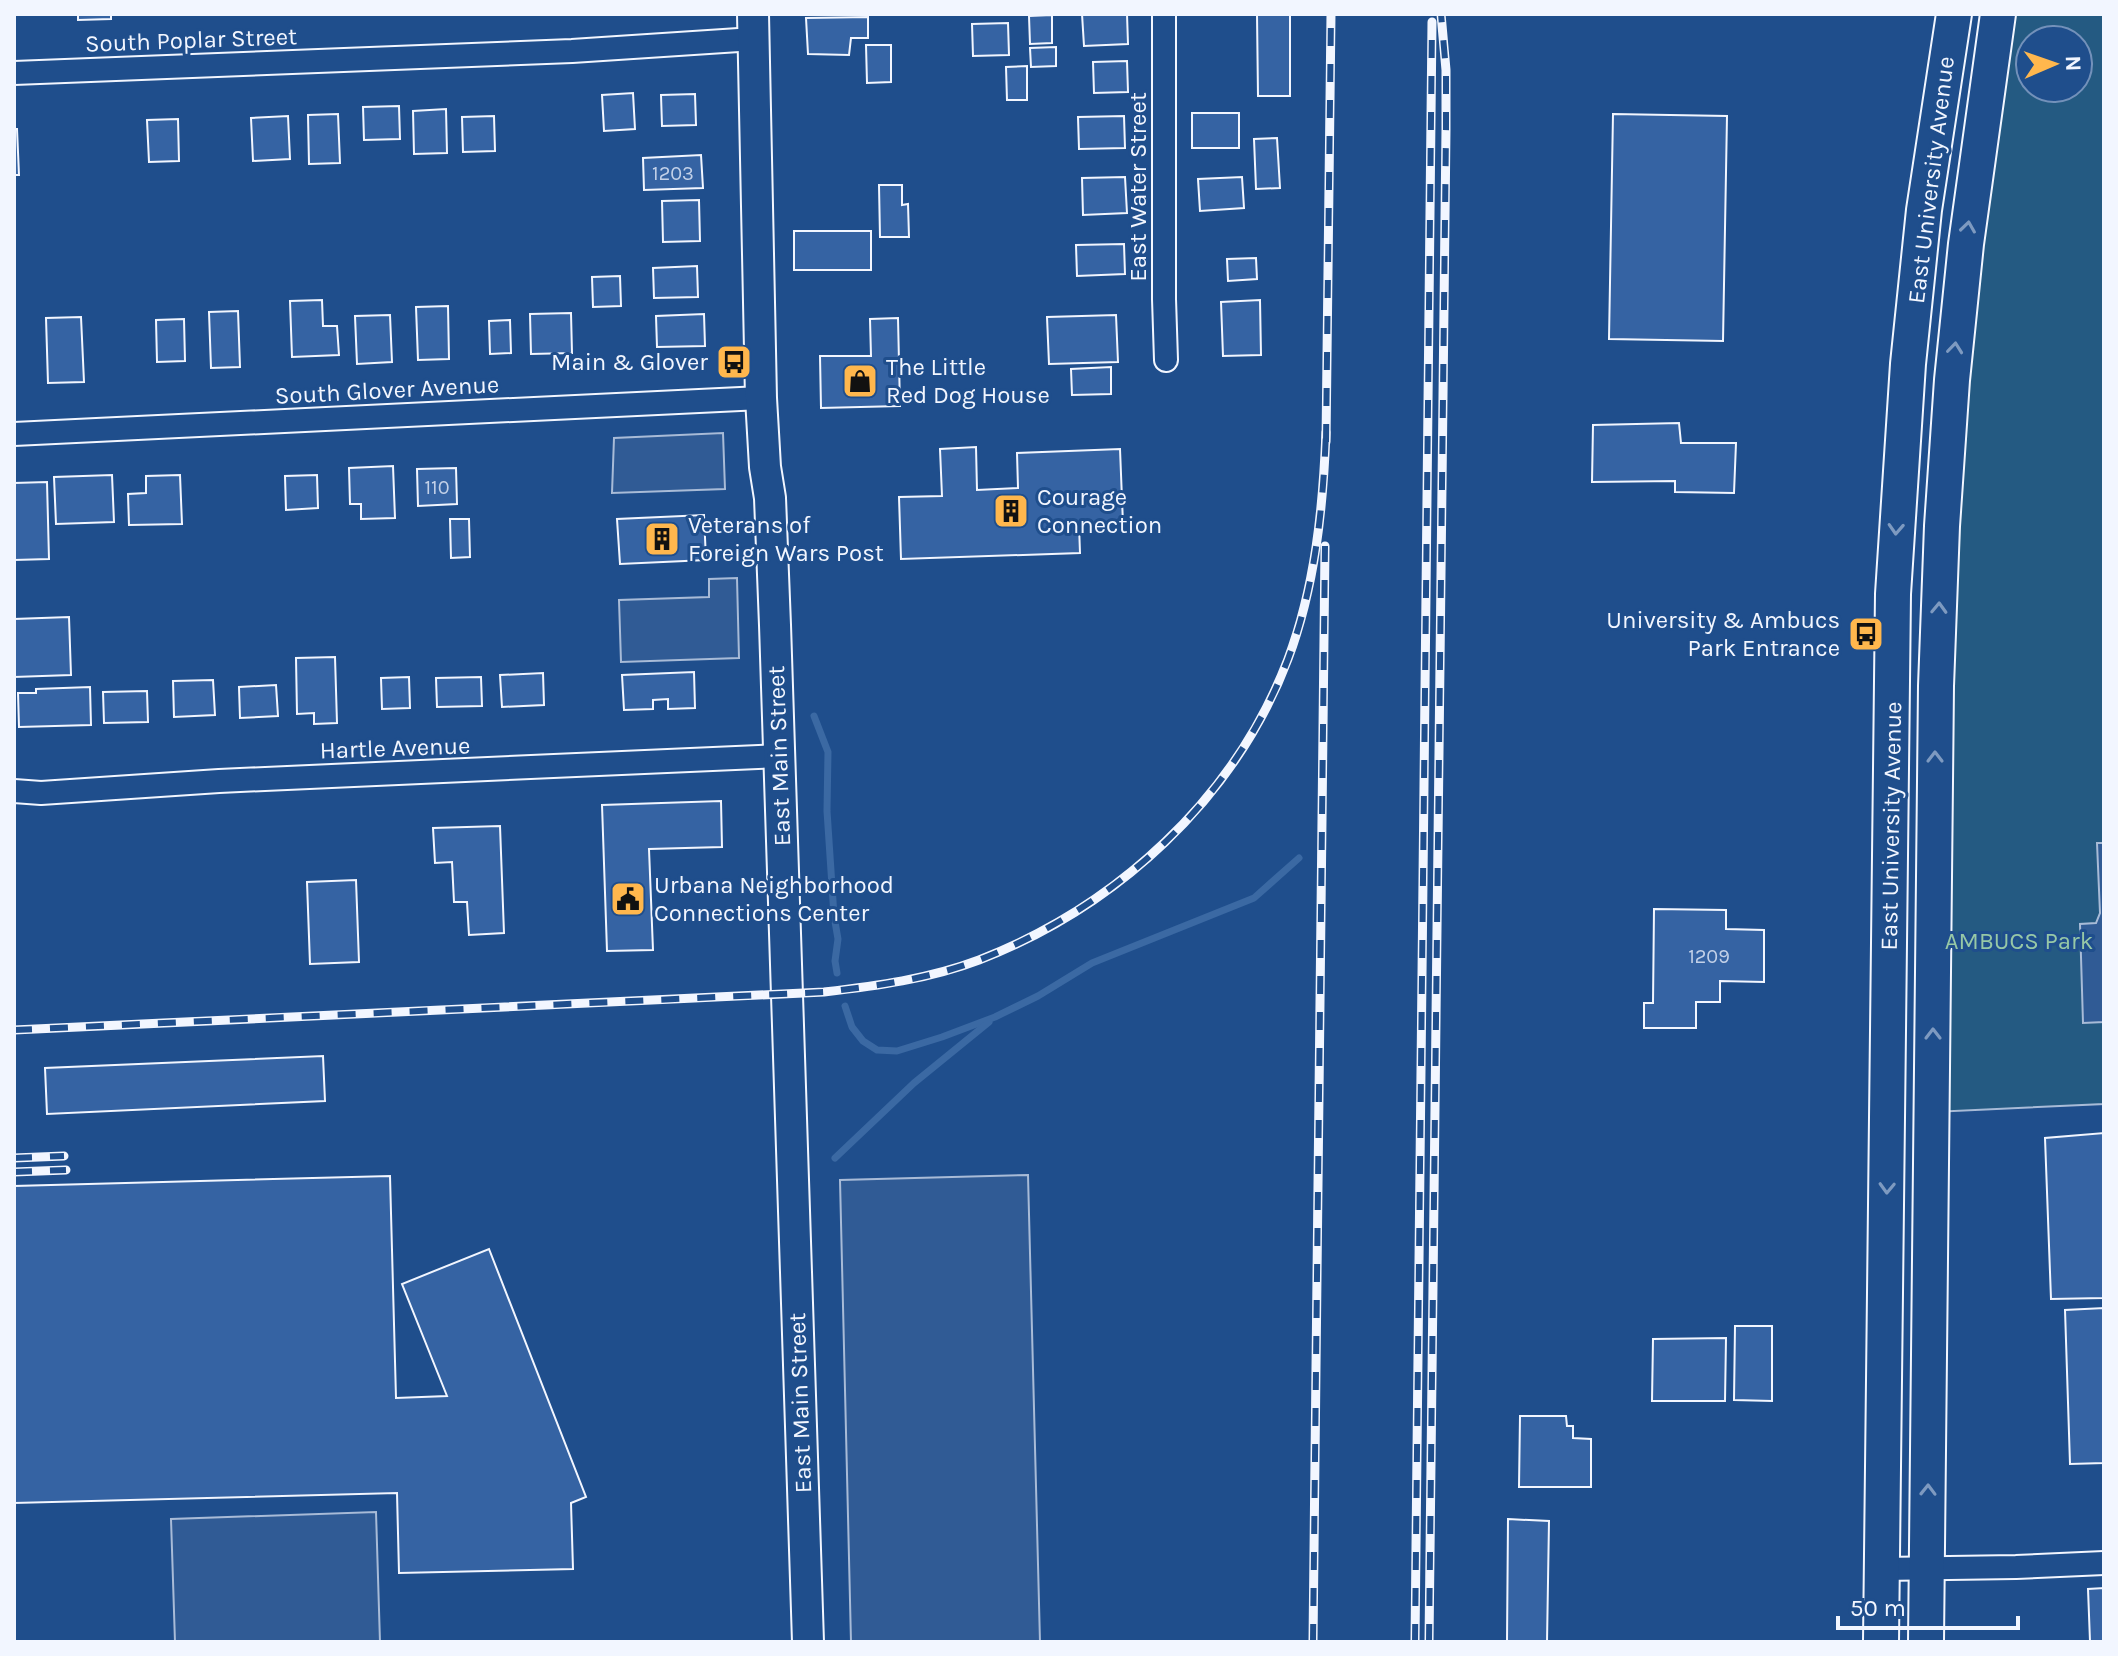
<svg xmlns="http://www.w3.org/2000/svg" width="2118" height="1656" viewBox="0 0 2118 1656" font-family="Karla,sans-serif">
  <rect width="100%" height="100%" fill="#1f4e8c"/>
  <!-- green -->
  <path fill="#245a82" stroke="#a8bbd7" stroke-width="2" fill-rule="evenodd" d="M1998 14H2104V1104L1933 1112 1936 686ZM2030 40H2078V88H2030Z"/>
  <!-- parking -->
  <g fill="#305b95" stroke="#a8bbd7" stroke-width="2">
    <path d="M723 433 725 489 612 493 614 438Z"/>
    <path d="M737 578 739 658 621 662 619 600 709 597V579Z"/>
    <path d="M2097 843H2104V1022L2083 1023 2080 924 2096 923 2100 913Z"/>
    <path d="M1028 1175 1040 1642H851L840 1180Z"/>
    <path d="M376 1512 380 1642H175L171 1519Z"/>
  </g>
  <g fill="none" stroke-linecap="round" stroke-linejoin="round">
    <!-- stream -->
    <g stroke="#3b69a3" stroke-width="7">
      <path d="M814 716 828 752 827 811 834 916 838 939 835 961 837 973"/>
      <path d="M845 1006 852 1027 863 1041 877 1050 897 1051 942 1037 995 1017 1038 996 1092 963 1254 898 1299 858"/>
      <path d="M835 1158 914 1083 989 1022"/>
    </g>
  </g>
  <!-- building -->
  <g fill="#3563a3" stroke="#f2f6ff" stroke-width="2">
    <path d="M78 14H111V19L78 20Z"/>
    <path d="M1082 14H1127L1128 44 1084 46Z"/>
    <path d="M1257 14H1290V96H1258Z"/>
    <path d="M1052 15V43L1030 44 1029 16Z"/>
    <path d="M868 17V38H851L849 55 808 54 806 18Z"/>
    <path d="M1008 23 1009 55 973 56 972 24Z"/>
    <path d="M866 45H891V82L867 83Z"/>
    <path d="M1056 47V66L1031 67 1030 48Z"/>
    <path d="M1127 61 1128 92 1094 93 1093 62Z"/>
    <path d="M1027 66V100H1007L1006 67Z"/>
    <path d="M633 93 635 129 604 131 602 95Z"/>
    <path d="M695 94 696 125 662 126 661 95Z"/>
    <path d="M399 106 400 139 364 140 363 107Z"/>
    <path d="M446 109 447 153 414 154 413 111Z"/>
    <rect x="1192" y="113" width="47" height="35"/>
    <path d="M338 114 340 163 309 164 308 115Z"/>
    <path d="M1613 114 1727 116 1723 341 1609 339Z"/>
    <path d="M288 116 290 159 253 161 251 118Z"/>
    <path d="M494 116 495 151 463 152 462 117Z"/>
    <path d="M1124 116 1125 148 1079 149 1078 117Z"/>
    <path d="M178 119 179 161 149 162 147 120Z"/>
    <path d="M14 129H17L19 175H14Z"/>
    <path d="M1277 138 1280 188 1256 189 1254 139Z"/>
    <path d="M701 155 703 188 644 190 643 158Z"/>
    <path d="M1125 177 1127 213 1083 215 1082 178Z"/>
    <path d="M1242 177 1244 208 1200 211 1198 179Z"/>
    <path d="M879 185H902V205L908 204 909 237H880Z"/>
    <path d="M699 200 700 241 663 242 662 201Z"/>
    <rect x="794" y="231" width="77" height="39"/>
    <path d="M1124 244 1125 274 1077 276 1076 245Z"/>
    <path d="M1256 258 1257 279 1228 281 1227 259Z"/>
    <path d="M697 266 698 297 654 298 653 268Z"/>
    <path d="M620 276 621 306 593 307 592 277Z"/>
    <path d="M322 300 323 326H337L339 355 292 357 290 301Z"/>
    <path d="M1260 300 1261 355 1223 356 1221 302Z"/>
    <path d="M448 306 449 359 418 360 416 307Z"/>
    <path d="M238 311 240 367 211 368 209 312Z"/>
    <path d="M571 313 572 353 531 354 530 314Z"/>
    <path d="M704 314 705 346 657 347 656 316Z"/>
    <path d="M390 315 392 362 357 364 355 316Z"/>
    <path d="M1116 315 1118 362 1049 364 1047 317Z"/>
    <path d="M81 317 84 382 48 383 46 318Z"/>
    <path d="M898 318 900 406 821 408 820 356H871L870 319Z"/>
    <path d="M184 319 185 361 157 362 156 320Z"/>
    <path d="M510 320 511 353 490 354 489 321Z"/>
    <path d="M1111 367V394L1072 395 1071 369Z"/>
    <path d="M1679 423 1681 443H1736L1734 493 1675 492V481L1592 482 1593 425Z"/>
    <path d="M976 447 977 490 1018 488 1017 453 1120 449 1123 524 1079 525 1080 553 901 559 899 497 942 496 940 449Z"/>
    <path d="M393 466 395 518 361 519V504H350L349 468Z"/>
    <path d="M456 468 457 504 418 506 417 469Z"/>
    <path d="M112 475 114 522 56 524 54 477Z"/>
    <path d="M180 475 182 524 129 525 128 494 146 493V476Z"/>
    <path d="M317 475 318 508 286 510 285 476Z"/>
    <path d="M47 482 49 559 14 560V483Z"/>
    <path d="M704 515 706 560 620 564 617 519Z"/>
    <path d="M450 519H469L470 557 451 558Z"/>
    <path d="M69 617 71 675 14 677V619Z"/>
    <path d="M335 657 337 723 314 724V713L297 714 296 658Z"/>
    <path d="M694 672 695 708 668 709V699L653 700V709L624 710 622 675Z"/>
    <path d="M543 673 544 705 502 707 500 675Z"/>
    <path d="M409 677 410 708 382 709 381 678Z"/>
    <path d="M481 677 482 706 437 707 436 678Z"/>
    <path d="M213 680 215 715 174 717 173 681Z"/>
    <path d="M276 685 278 716 240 718 239 687Z"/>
    <path d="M90 687 91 725 19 727 18 693H36V689Z"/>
    <path d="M147 691 148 722 104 723 103 692Z"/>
    <path d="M721 801 722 847 649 849 653 950 607 951 602 805Z"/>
    <path d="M500 826 504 933 469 935 467 902H454L452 862 435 863 433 828Z"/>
    <path d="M356 880 359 962 310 964 307 882Z"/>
    <path d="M1654 909 1726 910V929L1764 930V982L1720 981V1002H1696V1028H1644V1003H1653Z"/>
    <path d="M323 1056 325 1101 47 1114 45 1068Z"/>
    <path d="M2104 1133V1298L2051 1299 2045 1138Z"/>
    <path d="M390 1176 396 1398 447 1396 402 1284 489 1249 586 1497 571 1503 573 1569 399 1573 397 1493 14 1503V1186Z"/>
    <path d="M2104 1308V1463L2070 1464 2065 1310Z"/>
    <path d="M1735 1326H1772V1401L1734 1400Z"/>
    <path d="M1726 1338 1725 1401H1652L1653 1339Z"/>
    <path d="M1520 1416H1566L1567 1426H1573V1438L1591 1439V1487H1519Z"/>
    <path d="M1508 1519 1549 1521 1547 1642H1507Z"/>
    <path d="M2104 1588V1642H2067L2090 1641 2088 1589Z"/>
  </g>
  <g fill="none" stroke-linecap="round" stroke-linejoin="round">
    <defs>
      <g id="street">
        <path d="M1164 14V299L1166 360"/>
        <path d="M14 73 572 51 754 39"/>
        <path d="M14 434 761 398"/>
        <path d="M14 791 41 793 219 781 779 756"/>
        <path d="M1882 1569 2016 1567 2104 1563"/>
      </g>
      <path id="secondary" d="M753 14 761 398 765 467 770 498 775 625 808 1642"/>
      <g id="primary">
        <path d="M1881 1642 1893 594 1908 364 1924 210 1954 14"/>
        <path d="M1926 1642 1936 686 1942 526 1952 380 1966 244 1998 14"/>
      </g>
    </defs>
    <!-- street casing -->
    <use href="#street" stroke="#f2f6ff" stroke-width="26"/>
    <!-- secondary casing -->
    <use href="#secondary" stroke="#f2f6ff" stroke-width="34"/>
    <!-- primary casing -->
    <use href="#primary" stroke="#f2f6ff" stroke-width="38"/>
    <!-- street -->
    <use href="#street" stroke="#1f4e8c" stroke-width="22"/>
    <!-- secondary -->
    <use href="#secondary" stroke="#1f4e8c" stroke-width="30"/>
    <!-- primary -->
    <use href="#primary" stroke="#1f4e8c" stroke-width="34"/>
    <defs>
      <g id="rail">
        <path d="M1326 442 1331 14"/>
        <path d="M14 1030 824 992C876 986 929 979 979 960 1116 907 1235 799 1288 659 1315 587 1323 509 1326 432"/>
        <path d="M14 1158 64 1156"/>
        <path d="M14 1172 66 1170"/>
        <path d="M1313 1642 1325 546"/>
        <path d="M1415 1642 1432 22"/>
        <path d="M1429 1642 1446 129V70L1441 14"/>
      </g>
    </defs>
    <!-- rail casing -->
    <use href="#rail" stroke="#f2f6ff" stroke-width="9"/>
    <!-- rail -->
    <use href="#rail" stroke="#1f4e8c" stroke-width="6" stroke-dasharray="18" stroke-linecap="butt"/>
  </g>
  <!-- one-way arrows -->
  <defs><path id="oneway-chevron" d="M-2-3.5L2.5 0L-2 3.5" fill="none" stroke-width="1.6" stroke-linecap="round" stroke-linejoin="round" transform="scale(2)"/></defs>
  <g stroke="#7e9ac0">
    <use href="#oneway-chevron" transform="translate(1968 227) rotate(-82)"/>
    <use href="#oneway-chevron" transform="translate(1955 348) rotate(-84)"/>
    <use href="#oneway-chevron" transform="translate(1896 529) rotate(93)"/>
    <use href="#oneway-chevron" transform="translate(1939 608) rotate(-88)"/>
    <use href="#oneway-chevron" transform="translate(1935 757) rotate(-90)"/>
    <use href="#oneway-chevron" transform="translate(1933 1034) rotate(-90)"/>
    <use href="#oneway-chevron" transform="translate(1887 1188) rotate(92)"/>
    <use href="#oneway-chevron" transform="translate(1928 1490) rotate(-89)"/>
  </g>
  <!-- icons -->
  <defs>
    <symbol id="bus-square" viewBox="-11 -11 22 22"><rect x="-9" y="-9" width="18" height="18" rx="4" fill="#ffb74d" stroke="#1f4e8c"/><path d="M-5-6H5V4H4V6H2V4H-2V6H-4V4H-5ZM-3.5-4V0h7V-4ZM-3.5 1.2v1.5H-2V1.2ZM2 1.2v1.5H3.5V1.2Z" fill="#111"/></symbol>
    <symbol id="shop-square" viewBox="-11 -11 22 22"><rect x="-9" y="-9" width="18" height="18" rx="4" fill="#ffb74d" stroke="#1f4e8c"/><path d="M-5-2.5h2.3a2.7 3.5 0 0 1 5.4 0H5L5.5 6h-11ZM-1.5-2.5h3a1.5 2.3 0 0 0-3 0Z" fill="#111"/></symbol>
    <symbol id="building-square" viewBox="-11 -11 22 22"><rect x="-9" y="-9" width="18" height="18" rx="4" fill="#ffb74d" stroke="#1f4e8c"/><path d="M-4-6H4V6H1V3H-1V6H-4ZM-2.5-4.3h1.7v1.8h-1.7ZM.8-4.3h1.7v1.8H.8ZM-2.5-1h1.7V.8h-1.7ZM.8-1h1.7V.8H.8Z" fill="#111"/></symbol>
    <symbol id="civic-square" viewBox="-11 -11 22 22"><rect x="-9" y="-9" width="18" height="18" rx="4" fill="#ffb74d" stroke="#1f4e8c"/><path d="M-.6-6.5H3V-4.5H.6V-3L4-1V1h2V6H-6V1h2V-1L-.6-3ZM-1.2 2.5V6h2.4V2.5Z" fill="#111"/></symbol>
  </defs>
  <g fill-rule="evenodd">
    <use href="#bus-square" x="714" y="342" width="40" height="40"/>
    <use href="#shop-square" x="840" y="361" width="40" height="40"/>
    <use href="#building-square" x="991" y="491" width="40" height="40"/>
    <use href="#building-square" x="642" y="519" width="40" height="40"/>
    <use href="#bus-square" x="1846" y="614" width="40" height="40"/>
    <use href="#civic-square" x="608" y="879" width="40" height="40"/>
  </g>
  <g text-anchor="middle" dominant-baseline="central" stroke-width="6" stroke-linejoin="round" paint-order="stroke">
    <!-- number labels -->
    <g font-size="20" fill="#c3d1e8">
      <text x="673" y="173">1203</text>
      <text x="437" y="487">110</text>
      <text x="1709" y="956">1209</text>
    </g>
    <!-- street labels -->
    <g font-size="24" fill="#f2f6ff" stroke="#1f4e8c">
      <text transform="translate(191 40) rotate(-2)">South Poplar Street</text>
      <text transform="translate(1931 180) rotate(-83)">East University Avenue</text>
      <text transform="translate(1138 187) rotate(-90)">East Water Street</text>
      <text transform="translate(387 390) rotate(-3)">South Glover Avenue</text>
      <text transform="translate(395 748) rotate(-2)">Hartle Avenue</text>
      <text transform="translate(779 756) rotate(-92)">East Main Street</text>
      <text transform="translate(1891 826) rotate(-89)">East University Avenue</text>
      <text transform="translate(800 1403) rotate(-92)">East Main Street</text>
    </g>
    <!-- poi labels -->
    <g font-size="24" fill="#f2f6ff" stroke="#1f4e8c" text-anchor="start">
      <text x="708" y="362" text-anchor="end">Main &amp; Glover</text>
      <text x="886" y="367">The Little<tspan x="886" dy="28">Red Dog House</tspan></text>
      <text x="1037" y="497">Courage<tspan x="1037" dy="28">Connection</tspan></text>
      <text x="688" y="525">Veterans of<tspan x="688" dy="28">Foreign Wars Post</tspan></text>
      <text x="1840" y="620" text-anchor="end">University &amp; Ambucs<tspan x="1840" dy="28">Park Entrance</tspan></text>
      <text x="654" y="885">Urbana Neighborhood<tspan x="654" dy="28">Connections Center</tspan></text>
    </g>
    <!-- park labels -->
    <g font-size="24" fill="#97c8a6" stroke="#1f4e8c">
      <text x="2019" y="941">AMBUCS Park</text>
    </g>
  </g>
  <!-- border -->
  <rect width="2118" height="1656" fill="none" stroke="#f2f6ff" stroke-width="32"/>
  <!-- north arrow -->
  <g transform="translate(2054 64) rotate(88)"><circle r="38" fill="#1f4e8c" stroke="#7391ba" stroke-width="2"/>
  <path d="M0-6L14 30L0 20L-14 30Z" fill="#ffb74d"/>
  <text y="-12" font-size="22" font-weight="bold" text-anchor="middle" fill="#f2f6ff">N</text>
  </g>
  <!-- scale -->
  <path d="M1838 1616v12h180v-12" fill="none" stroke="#f2f6ff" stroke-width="4"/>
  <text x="1850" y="1616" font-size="24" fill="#f2f6ff" stroke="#1f4e8c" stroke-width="6" paint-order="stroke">50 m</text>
</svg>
